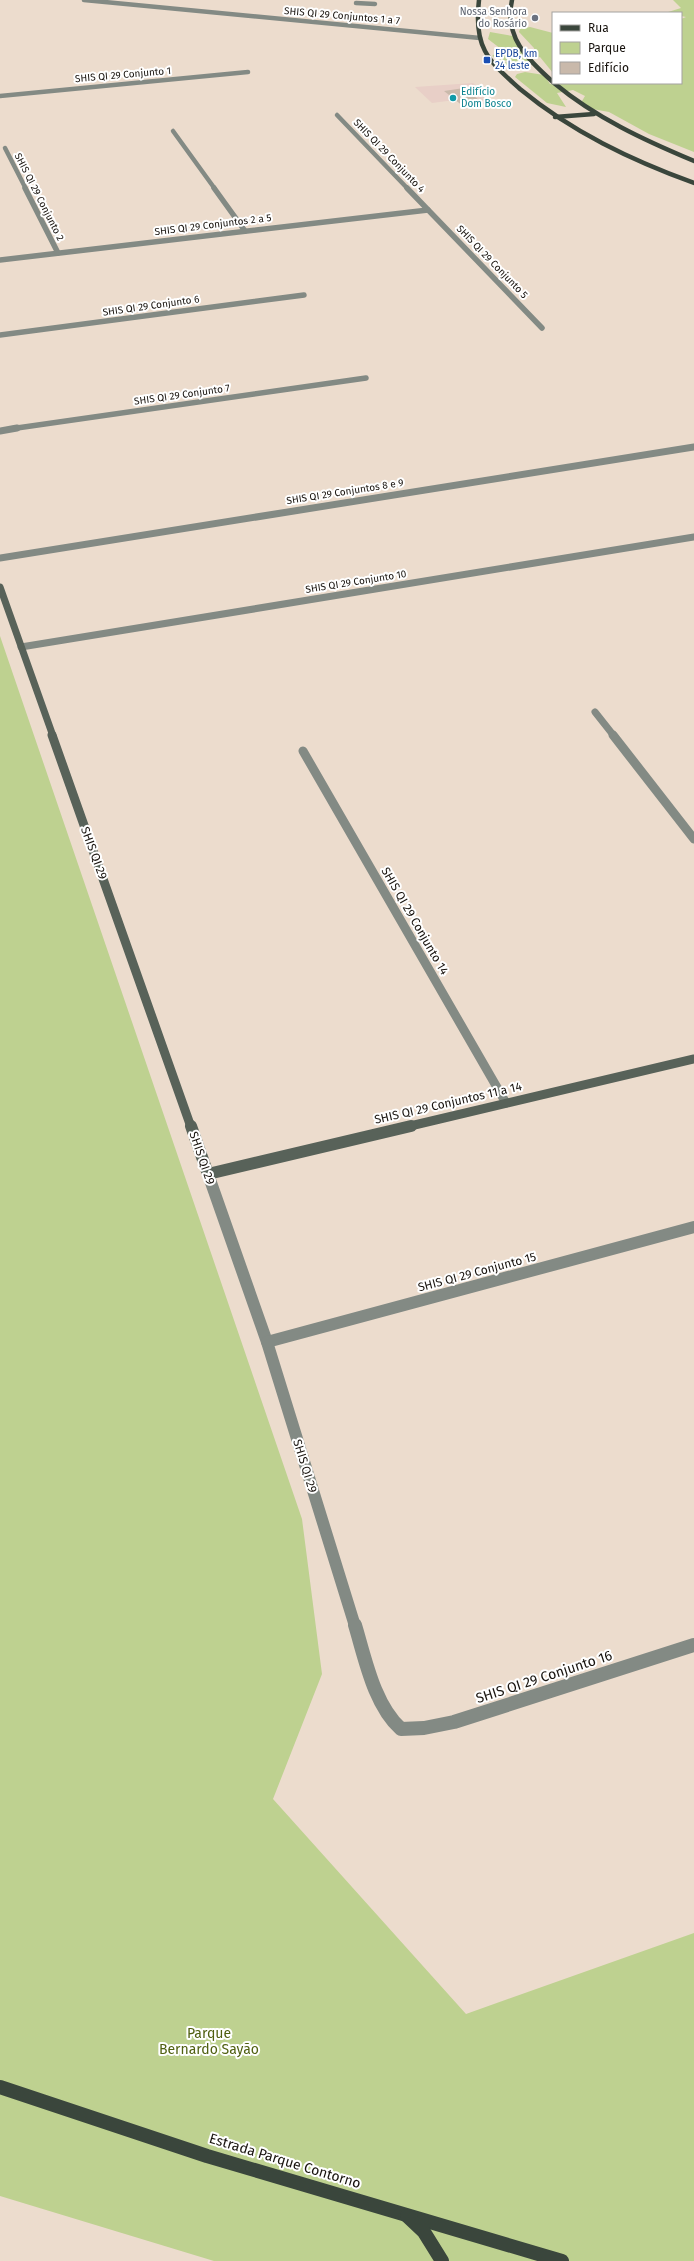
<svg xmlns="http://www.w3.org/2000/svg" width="694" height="2261" viewBox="0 0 694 2261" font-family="'Fira Sans',sans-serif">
  <rect width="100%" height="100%" fill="#ecdccd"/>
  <!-- commercial -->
  <path fill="#e8cfc7" d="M473 83 495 103 465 107 455 100 432 103 415 87Z"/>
  <!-- green -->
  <g fill="#bed190">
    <path d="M673 0H694V152L649 134 609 112 587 108 582 101 585 96 573 90 557 93 566 107 547 103 515 77 517 74 525 72 544 75 550 84 681 83V19L686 17 681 16V13H665L681 8Z"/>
    <path d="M530 27 553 33V73L540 57C526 60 520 70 504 65V63L508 61 498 59 492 56 501 49 488 39 490 32 513 36 527 54 535 53 534 48 519 32 520 29Z"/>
    <path d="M0 636 302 1519 322 1674 273 1799 466 2014 694 1933V2261H214L0 2196Z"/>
  </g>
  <!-- building -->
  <path fill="#c9b9ab" d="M464 88 484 104 463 106 444 91Z"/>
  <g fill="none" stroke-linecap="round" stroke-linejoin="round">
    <!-- street-far5 -->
    <g stroke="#838a84" stroke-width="4.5">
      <path d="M84 0 480 38"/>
      <path d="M356 3 375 4"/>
      <path d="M0 96 248 72"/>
      <path d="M337 115 408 189"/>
      <path d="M173 131 215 189"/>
      <path d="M5 148 26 189"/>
    </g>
    <!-- street-far4 -->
    <g stroke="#838a84" stroke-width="5.5">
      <path d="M25 188 58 253"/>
      <path d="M214 188 245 231"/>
      <path d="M407 188 542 328"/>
      <path d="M0 260 428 210"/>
      <path d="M0 335 304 295"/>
      <path d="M10 429 366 378"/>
    </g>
    <!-- street-far3 -->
    <g stroke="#838a84" stroke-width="7">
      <path d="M0 431 17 428"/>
      <path d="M0 558 694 447"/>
      <path d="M21 647 694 537"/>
      <path d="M595 712 614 736"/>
    </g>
    <!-- street-far2 -->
    <g stroke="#838a84" stroke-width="9">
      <path d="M613 735 694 839"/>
      <path d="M303 751 506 1103"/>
    </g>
    <!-- street-far1 -->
    <g stroke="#838a84" stroke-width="12">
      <path d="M208 1174 267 1342 355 1626"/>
      <path d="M267 1342 694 1227"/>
    </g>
    <!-- street -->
    <path stroke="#838a84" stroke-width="14" d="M355 1625C365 1658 374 1705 401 1729L424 1728 454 1722 694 1645"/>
    <!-- secondary-far2 -->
    <path stroke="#586259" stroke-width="7" d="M0 587 53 736"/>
    <!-- secondary-far1 -->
    <g stroke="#586259" stroke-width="9">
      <path d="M52 735 191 1127"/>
      <path d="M406 1127 694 1059"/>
    </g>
    <!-- secondary -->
    <path stroke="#586259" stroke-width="12" d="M191 1126 208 1174 411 1126"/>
    <!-- primary-far1 -->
    <g stroke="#3a463c" stroke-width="4.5">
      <path d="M479 0C477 17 477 36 485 51 493 66 508 78 520 89 572 132 631 160 694 183"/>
      <path d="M512 0C504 37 527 59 553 82"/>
      <path d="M554 83C596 118 644 140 694 161"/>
      <path d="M555 117 594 114"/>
    </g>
    <!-- primary -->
    <g stroke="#3a463c" stroke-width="14">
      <path d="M0 2087 207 2156 562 2261"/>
      <path d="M407 2216 424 2232 442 2261"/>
    </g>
  </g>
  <!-- markers -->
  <circle fill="#6b7280" stroke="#fff" stroke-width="1.5" cx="535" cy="18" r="4"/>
  <rect fill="#1a4fb4" stroke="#fff" stroke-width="1.5" x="483" y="56" width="8" height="8" rx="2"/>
  <circle fill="#0f9aa8" stroke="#fff" stroke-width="1.5" cx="453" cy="98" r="4"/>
  <g text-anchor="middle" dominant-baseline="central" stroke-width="4" stroke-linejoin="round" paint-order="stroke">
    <!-- far-worship labels -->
    <g font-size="10" fill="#5b616d" stroke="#fff" text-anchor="end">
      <text x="527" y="12">Nossa Senhora<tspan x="527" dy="12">do Rosário</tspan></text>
    </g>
    <!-- far-street labels -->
    <g font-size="10" fill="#18130e" stroke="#fff">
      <text transform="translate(342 16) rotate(5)">SHIS QI 29 Conjuntos 1 a 7</text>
      <text transform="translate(123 75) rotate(-5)">SHIS QI 29 Conjunto 1</text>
      <text transform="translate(389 156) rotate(46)">SHIS QI 29 Conjunto 4</text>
      <text transform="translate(39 197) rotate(63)">SHIS QI 29 Conjunto 2</text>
      <text transform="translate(213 225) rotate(-7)">SHIS QI 29 Conjuntos 2 a 5</text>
      <text transform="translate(492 262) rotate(46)">SHIS QI 29 Conjunto 5</text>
      <text transform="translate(151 306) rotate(-8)">SHIS QI 29 Conjunto 6</text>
      <text transform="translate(182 395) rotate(-8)">SHIS QI 29 Conjunto 7</text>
      <text transform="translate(345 492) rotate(-9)">SHIS QI 29 Conjuntos 8 e 9</text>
      <text transform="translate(356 582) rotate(-9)">SHIS QI 29 Conjunto 10</text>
    </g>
    <!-- far-transit labels -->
    <g font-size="10" fill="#164399" stroke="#fff" text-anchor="start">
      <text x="495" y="54">EPDB, km<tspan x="495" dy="12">24 leste</tspan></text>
    </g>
    <!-- far-culture labels -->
    <g font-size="10" fill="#0d838f" stroke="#fff" text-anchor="start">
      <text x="461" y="92">Edifício<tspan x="461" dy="12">Dom Bosco</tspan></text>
    </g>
    <!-- street labels -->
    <g font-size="12" fill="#18130e" stroke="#fff">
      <text transform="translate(94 853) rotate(70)">SHIS QI 29</text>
      <text transform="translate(415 921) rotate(60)">SHIS QI 29 Conjunto 14</text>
      <text transform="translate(448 1103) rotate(-13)">SHIS QI 29 Conjuntos 11 a 14</text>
      <text transform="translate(202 1158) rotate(71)">SHIS QI 29</text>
      <text transform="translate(477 1272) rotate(-15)">SHIS QI 29 Conjunto 15</text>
      <text transform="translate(305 1466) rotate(73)">SHIS QI 29</text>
    </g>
    <!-- near-street labels -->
    <g font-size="14" fill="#18130e" stroke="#fff">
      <text transform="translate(544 1677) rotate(-18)">SHIS QI 29 Conjunto 16</text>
      <text transform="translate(285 2161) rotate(17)">Estrada Parque Contorno</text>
    </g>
    <!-- near-park labels -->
    <g font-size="14" fill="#4f5f10" stroke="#fff">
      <text x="209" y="2033">Parque<tspan x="209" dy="16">Bernardo Sayão</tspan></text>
    </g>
  </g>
  <!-- legend -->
  <rect x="552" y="12" width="130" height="72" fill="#ffffff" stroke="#a3a19f"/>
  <rect x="560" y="25" width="20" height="6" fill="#3a463c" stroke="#a3a19f"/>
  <text x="588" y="32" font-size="12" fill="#18130e">Rua</text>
  <rect x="560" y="42" width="20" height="12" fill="#bed190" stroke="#a3a19f"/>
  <text x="588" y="52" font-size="12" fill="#18130e">Parque</text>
  <rect x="560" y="62" width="20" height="12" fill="#c9b9ab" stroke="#a3a19f"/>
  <text x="588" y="72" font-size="12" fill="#18130e">Edifício</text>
</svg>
